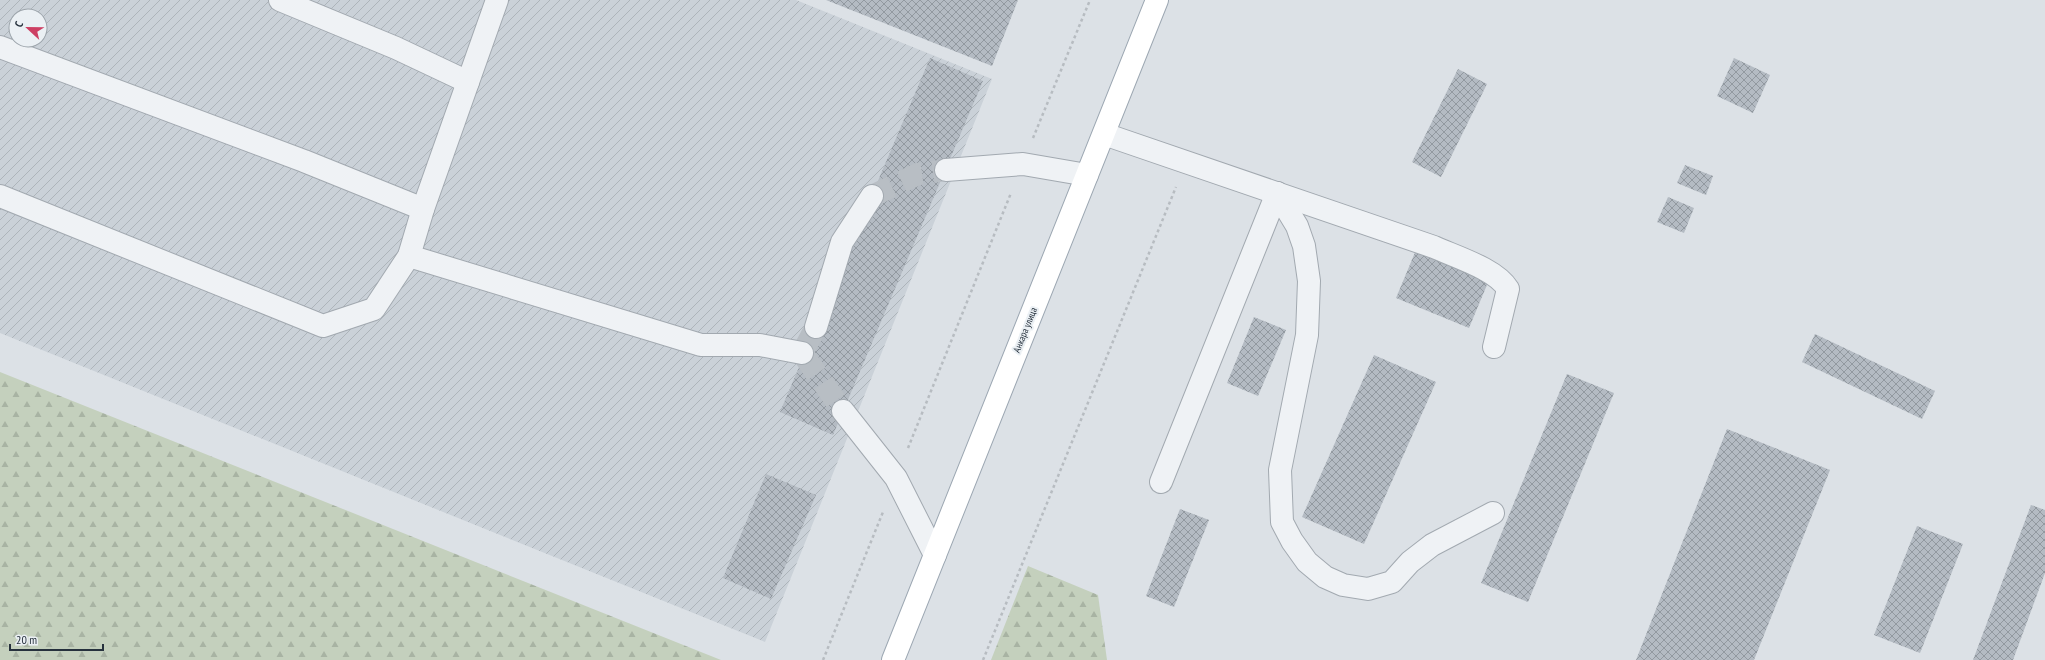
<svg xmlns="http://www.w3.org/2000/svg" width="2045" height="660" viewBox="0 0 2045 660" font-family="'PT Sans Narrow',sans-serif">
  <defs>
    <pattern id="industrial-furrows" width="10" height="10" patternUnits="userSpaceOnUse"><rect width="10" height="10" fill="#cad1d8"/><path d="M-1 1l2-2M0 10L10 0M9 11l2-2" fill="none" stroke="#adb4ba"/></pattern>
    <pattern id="forest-firs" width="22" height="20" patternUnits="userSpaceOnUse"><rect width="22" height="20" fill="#c4d0bd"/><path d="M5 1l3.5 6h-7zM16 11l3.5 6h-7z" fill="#a8b3a3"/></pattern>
    <pattern id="building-cross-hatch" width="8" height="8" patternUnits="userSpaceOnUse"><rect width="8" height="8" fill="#b4bbc3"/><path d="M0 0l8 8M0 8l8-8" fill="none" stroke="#9299a0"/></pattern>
  </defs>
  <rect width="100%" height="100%" fill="#dce1e6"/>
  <!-- industrial -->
  <path fill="url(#industrial-furrows)" fill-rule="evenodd" d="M0 0H796L992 79 765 642 0 333ZM16 16H40V40H16Z"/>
  <!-- forest -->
  <g fill="url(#forest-firs)">
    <path d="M0 372 721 660H0Z"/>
    <path d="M1028 566 1098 595 1107 660H991Z"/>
  </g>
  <!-- building -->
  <g fill="url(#building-cross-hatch)">
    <path d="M826 0H1018L992 66Z"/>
    <path d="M930 58 983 81 833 435 780 412Z"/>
    <path d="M1734 58 1770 75 1753 113 1717 96Z"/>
    <path d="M1458 69 1487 84 1441 177 1412 162Z"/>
    <path d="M1685 165 1713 176 1706 195 1677 183Z"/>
    <path d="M1668 197 1694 208 1684 233 1657 222Z"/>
    <path d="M1416 250 1489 280 1469 328 1396 298Z"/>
    <path d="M1254 317 1286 330 1258 396 1227 383Z"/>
    <path d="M1815 334 1935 391 1922 419 1802 362Z"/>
    <path d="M1374 355 1436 382 1364 544 1302 517Z"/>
    <path d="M1567 374 1614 393 1528 602 1481 583Z"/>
    <path d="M1727 429 1830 470 1754 660H1636Z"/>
    <path d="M766 474 816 495 771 599 723 578Z"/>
    <path d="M2031 505 2045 510V573L2013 660H1973Z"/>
    <path d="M1180 509 1209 520 1174 607 1146 596Z"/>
    <path d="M1917 526 1963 544 1920 653 1874 635Z"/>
  </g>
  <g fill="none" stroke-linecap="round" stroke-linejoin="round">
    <!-- minor-tunnel -->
    <g stroke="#b8bec4" stroke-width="22" stroke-dasharray="22 11" stroke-linecap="butt">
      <path d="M872 196 918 174 946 170"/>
      <path d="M816 327 802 353 843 411"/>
    </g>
    <defs>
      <g id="minor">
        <path d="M280 0 396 48 468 82"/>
        <path d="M0 47 304 161 423 209"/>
        <path d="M1104 134 1434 247C1456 257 1496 269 1508 289L1494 347"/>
        <path d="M946 170 1023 164 1087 175"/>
        <path d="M1277 193 1297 226 1304 246 1309 281 1307 335 1280 470 1282 522 1292 541 1307 562 1325 577 1343 585 1368 589 1392 582 1410 562 1432 545 1493 513"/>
        <path d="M0 196 323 326 374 309 409 256 423 209 497 0"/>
        <path d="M409 256 701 345H760L802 353"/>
        <path d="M816 327 842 242 872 196"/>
        <path d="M843 411 896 478 935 555"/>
        <path d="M1161 482 1277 193"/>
      </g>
      <path id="major" d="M893 660 1157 0"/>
    </defs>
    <!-- minor casing -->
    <use href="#minor" stroke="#a2a9b0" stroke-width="24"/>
    <!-- major casing -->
    <use href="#major" stroke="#9ca7b2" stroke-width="24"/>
    <!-- path -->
    <g stroke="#b7bcc1" stroke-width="2.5" stroke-dasharray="3 3" stroke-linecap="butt">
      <path d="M1033 138 1090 0"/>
      <path d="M908 448 1011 193"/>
      <path d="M823 660 883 512"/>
      <path d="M983 660 1176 187"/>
    </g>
    <!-- minor -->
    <use href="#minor" stroke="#eff2f5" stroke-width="22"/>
    <!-- major -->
    <use href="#major" stroke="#fff" stroke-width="22"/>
  </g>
  <g text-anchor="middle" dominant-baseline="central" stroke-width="4" stroke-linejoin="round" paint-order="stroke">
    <!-- street labels -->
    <g font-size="10" fill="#26313d" stroke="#ebf0f4">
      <text transform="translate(1025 330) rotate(-68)">Анкара улица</text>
    </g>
  </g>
  <!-- north arrow -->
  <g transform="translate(28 28) rotate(292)"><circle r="19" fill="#ebf0f4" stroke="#9ca4ab"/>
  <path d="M0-3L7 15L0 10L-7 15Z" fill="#cd3f63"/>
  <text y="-6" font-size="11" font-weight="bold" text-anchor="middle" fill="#26313d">С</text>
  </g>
  <!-- scale -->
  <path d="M10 644v6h93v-6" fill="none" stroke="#26313d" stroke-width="2"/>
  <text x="16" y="644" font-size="12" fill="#26313d" stroke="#ebf0f4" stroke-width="3" paint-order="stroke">20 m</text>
</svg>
